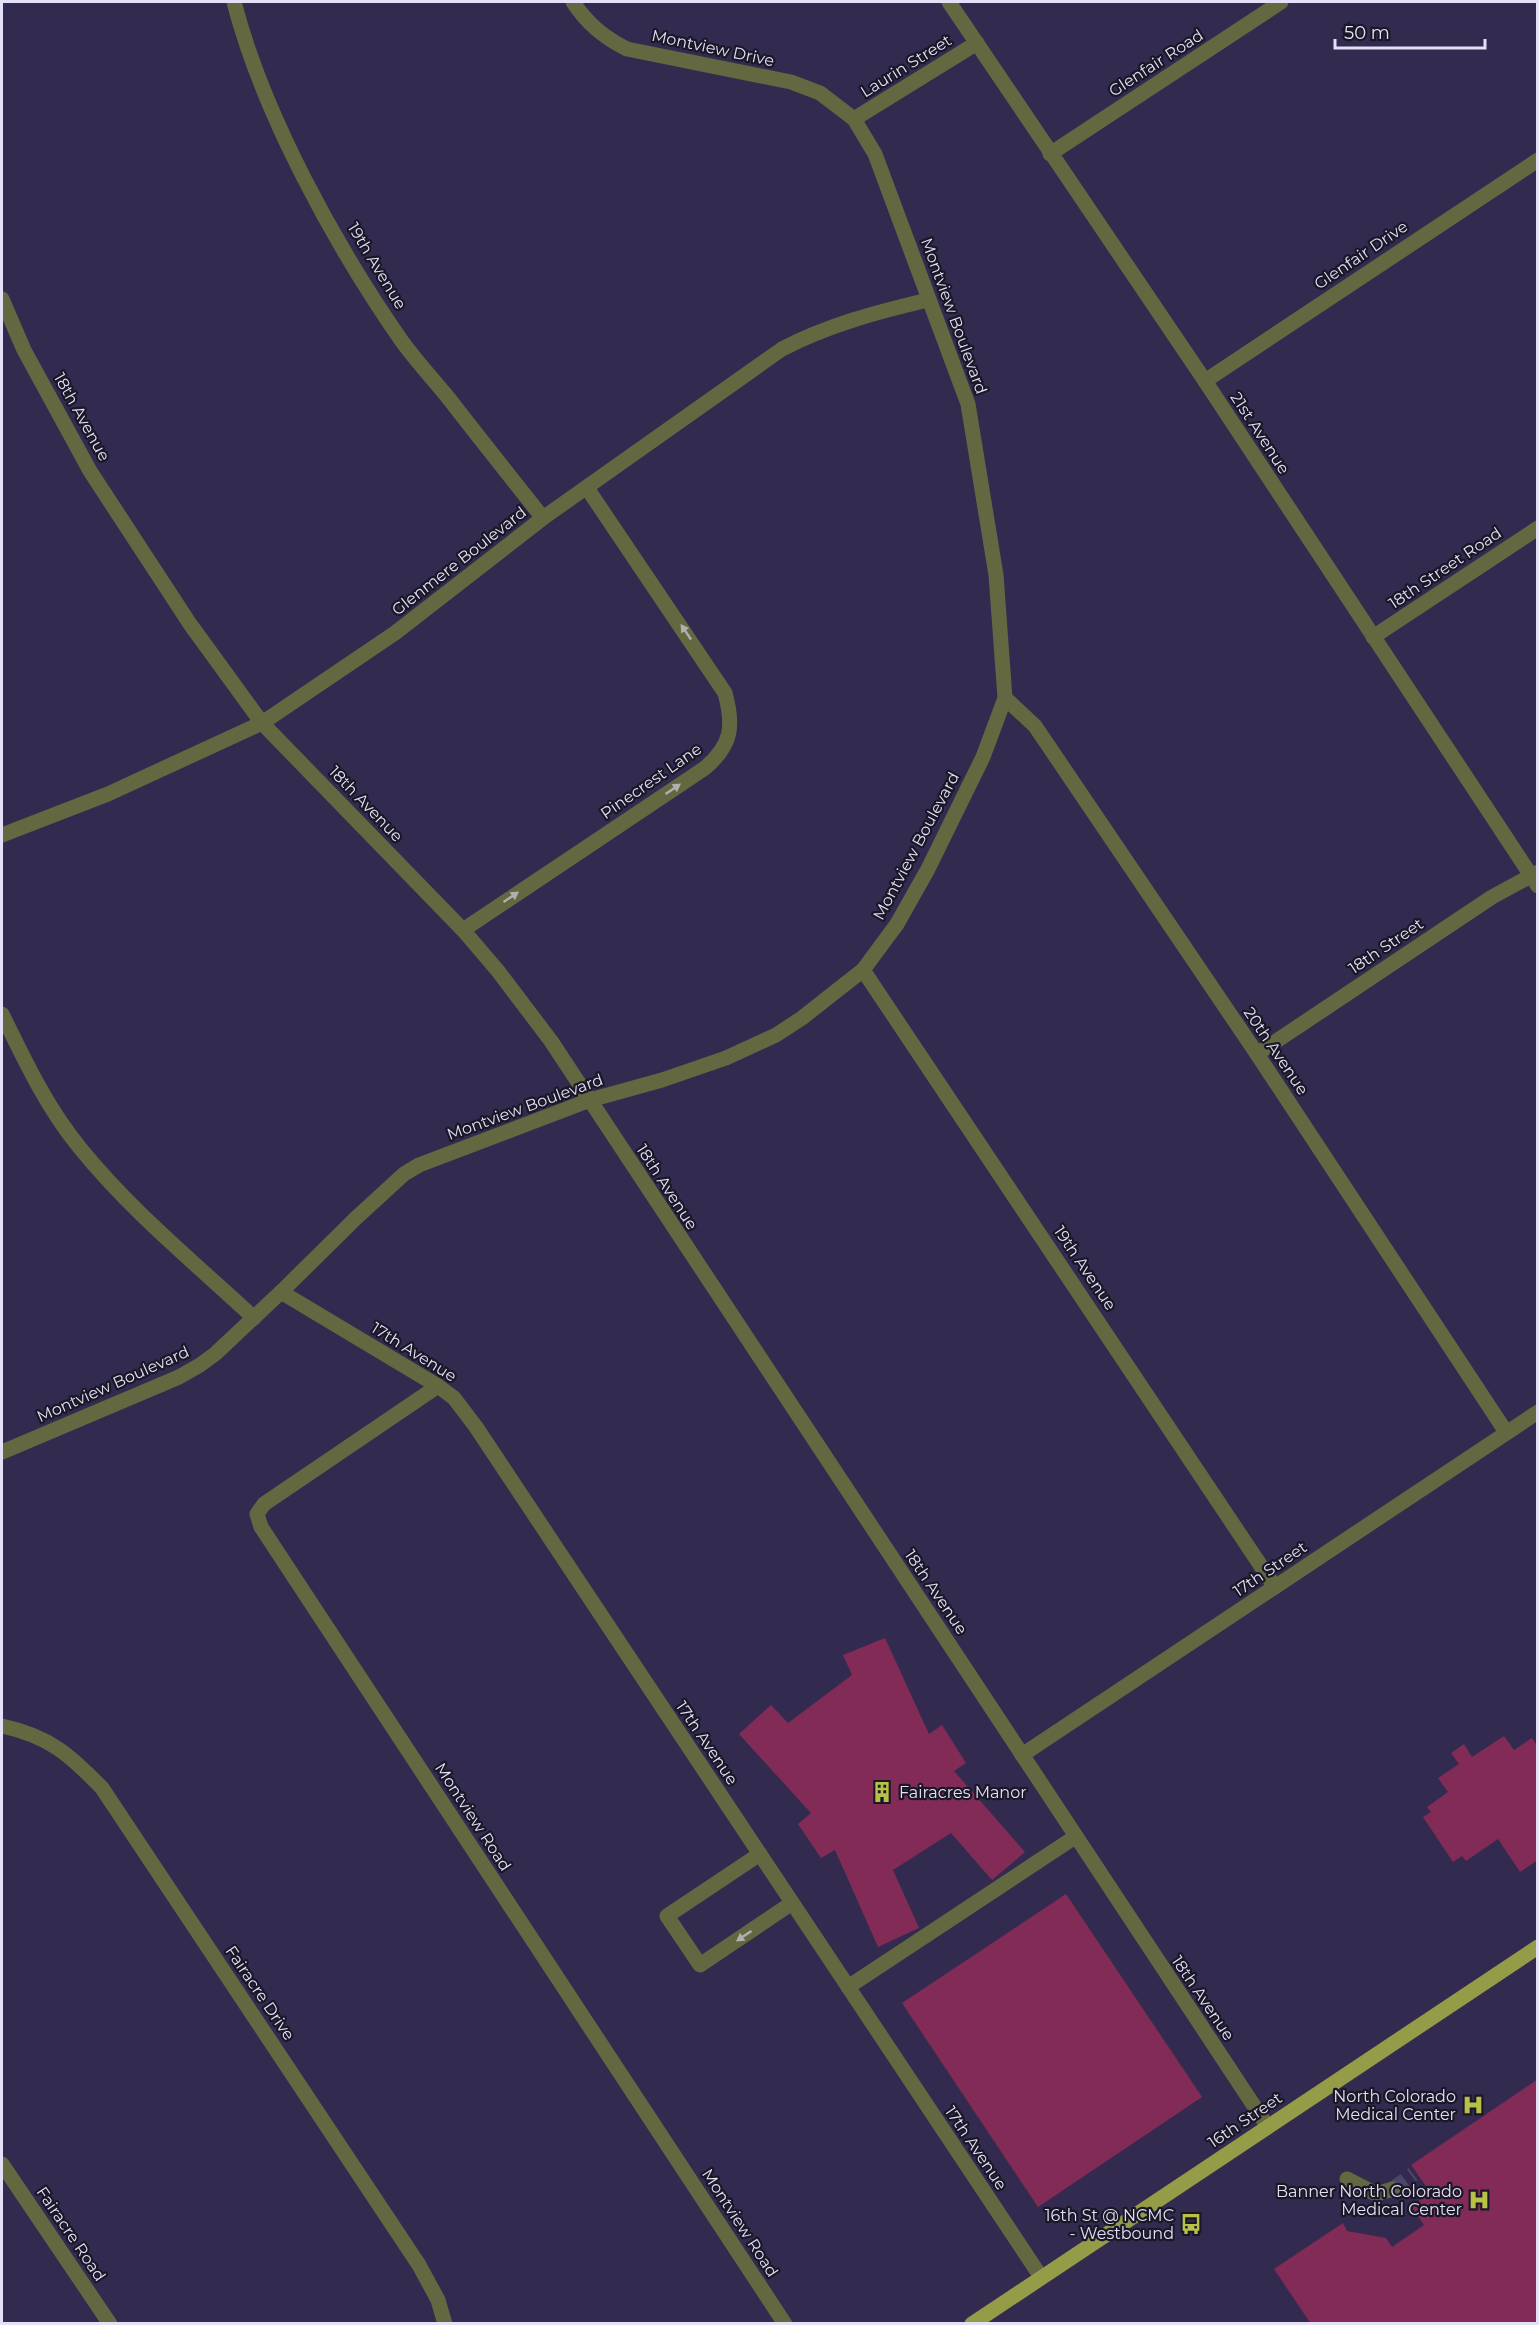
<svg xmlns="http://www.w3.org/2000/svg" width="1539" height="2325" viewBox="0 0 1539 2325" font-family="Montserrat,sans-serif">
  <rect width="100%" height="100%" fill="#332b4f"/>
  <!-- building -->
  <g fill="#822b56">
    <path d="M885 1638 929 1734 942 1725 966 1763 954 1771 1025 1852 992 1880 951 1833 893 1870 919 1928 878 1947 835 1850 821 1858 798 1824 811 1813 739 1734 771 1705 788 1723 852 1675 843 1655Z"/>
    <path d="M1504 1736 1514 1750 1532 1738 1538 1747V1860L1520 1872 1498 1839 1466 1861 1462 1856 1453 1862 1423 1817 1431 1812 1427 1807 1448 1792 1438 1778 1459 1764 1451 1753 1464 1744 1472 1757Z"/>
    <path d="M1066 1894 1202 2097 1038 2207 902 2003Z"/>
    <path d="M1538 2079V2324H1311L1274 2269 1343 2223 1347 2231 1386 2238 1392 2247 1424 2225 1411 2206 1431 2193 1411 2165Z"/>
  </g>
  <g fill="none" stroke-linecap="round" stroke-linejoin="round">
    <!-- minor-tunnel -->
    <path stroke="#4e4668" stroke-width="15" stroke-dasharray="15 8" stroke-linecap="butt" d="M1393 2189 1413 2174"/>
    <!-- minor -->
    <g stroke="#646841" stroke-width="15">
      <path d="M234 2C263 114 335 245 401 340 416 361 434 380 450 400 481 440 512 479 543 518"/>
      <path d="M949 2 1205 381 1538 886"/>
      <path d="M854 119 977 43"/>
      <path d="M1050 154 1281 2"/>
      <path d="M2 299 24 350 90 471 190 624 262 723 463 930 498 971 551 1041 1268 2127"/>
      <path d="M1205 381 1538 160"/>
      <path d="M1373 637 1538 528"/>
      <path d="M1005 698 1035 726 1257 1054 1506 1432"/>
      <path d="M2 835 108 794 262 723 395 633 543 518 782 349C828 325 877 312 928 300"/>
      <path d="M463 930 705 768C732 745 734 726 725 693L587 488"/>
      <path d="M863 970 1275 1587"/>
      <path d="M2 1014C25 1061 47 1108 80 1148 131 1211 195 1263 254 1318"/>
      <path d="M1257 1054 1492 897 1538 872"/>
      <path d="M281 1292 438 1386 454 1398 476 1427 1041 2277"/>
      <path d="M438 1386 264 1504 257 1514 261 1527 785 2324"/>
      <path d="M2 1452 179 1377 200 1365 215 1354 281 1292 355 1219 404 1174 419 1165 590 1100 662 1080 726 1058 776 1035 802 1018 863 970 897 924 928 869 983 757 1005 698 996 575 968 404 875 154 854 119 820 93 791 82 627 49C603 37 587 23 573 2"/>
      <path d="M2 1726C49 1736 70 1755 102 1788L419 2265 438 2300 445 2324"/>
      <path d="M1022 1755 1538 1412"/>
      <path d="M760 1854 667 1916 700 1965 792 1903"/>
      <path d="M848 1987 1075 1837"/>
      <path d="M2 2164 110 2324"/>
      <path d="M1347 2179 1376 2194 1393 2189"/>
    </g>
    <!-- major -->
    <path stroke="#959c48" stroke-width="15" d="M972 2324 1538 1947"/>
  </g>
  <!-- one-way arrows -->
  <defs><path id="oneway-solid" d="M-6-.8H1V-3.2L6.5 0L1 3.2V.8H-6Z" transform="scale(1.5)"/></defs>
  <g fill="#b1b0ae">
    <use href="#oneway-solid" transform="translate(686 632) rotate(-124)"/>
    <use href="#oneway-solid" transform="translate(673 789) rotate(-34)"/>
    <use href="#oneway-solid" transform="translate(511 897) rotate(-34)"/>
    <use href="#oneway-solid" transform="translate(744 1936) rotate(146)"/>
  </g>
  <!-- icons -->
  <defs>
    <symbol id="building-bare" viewBox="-9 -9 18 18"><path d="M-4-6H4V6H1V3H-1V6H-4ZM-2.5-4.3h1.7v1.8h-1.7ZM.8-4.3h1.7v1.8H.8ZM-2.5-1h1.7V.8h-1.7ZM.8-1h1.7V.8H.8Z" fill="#b7c147" stroke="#1a1727" stroke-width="2.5" paint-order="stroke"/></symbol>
    <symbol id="hospital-bare" viewBox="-9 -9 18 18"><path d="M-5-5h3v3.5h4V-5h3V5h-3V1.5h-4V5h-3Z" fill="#b7c147" stroke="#1a1727" stroke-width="2.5" paint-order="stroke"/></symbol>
    <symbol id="bus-bare" viewBox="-9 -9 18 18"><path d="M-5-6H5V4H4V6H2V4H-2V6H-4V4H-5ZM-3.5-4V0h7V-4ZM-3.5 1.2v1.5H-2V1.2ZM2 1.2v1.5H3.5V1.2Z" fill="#b7c147" stroke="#1a1727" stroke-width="2.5" paint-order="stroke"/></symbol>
  </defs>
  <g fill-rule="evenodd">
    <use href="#building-bare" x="867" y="1777" width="30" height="30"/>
    <use href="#hospital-bare" x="1458" y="2090" width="30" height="30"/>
    <use href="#hospital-bare" x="1464" y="2185" width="30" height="30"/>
    <use href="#bus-bare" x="1176" y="2209" width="30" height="30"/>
  </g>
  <g text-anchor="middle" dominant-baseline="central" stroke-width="4.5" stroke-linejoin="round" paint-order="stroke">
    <!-- street labels -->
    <g font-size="16" fill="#e4e0f7" stroke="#1a1727">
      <text transform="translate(713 48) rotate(12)">Montview Drive</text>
      <text transform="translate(1156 63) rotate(-33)">Glenfair Road</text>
      <text transform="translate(906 66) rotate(-32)">Laurin Street</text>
      <text transform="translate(1361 255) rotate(-34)">Glenfair Drive</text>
      <text transform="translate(377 266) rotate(59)">19th Avenue</text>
      <text transform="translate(954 316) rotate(70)">Montview Boulevard</text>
      <text transform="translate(82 417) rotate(61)">18th Avenue</text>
      <text transform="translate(1260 433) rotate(57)">21st Avenue</text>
      <text transform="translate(459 561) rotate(-38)">Glenmere Boulevard</text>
      <text transform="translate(1445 568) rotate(-34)">18th Street Road</text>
      <text transform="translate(651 781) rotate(-35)">Pinecrest Lane</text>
      <text transform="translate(366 804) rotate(46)">18th Avenue</text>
      <text transform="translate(916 846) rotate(-62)">Montview Boulevard</text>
      <text transform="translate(1386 946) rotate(-34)">18th Street</text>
      <text transform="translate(1276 1051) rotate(56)">20th Avenue</text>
      <text transform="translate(525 1107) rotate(-20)">Montview Boulevard</text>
      <text transform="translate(667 1187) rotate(57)">18th Avenue</text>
      <text transform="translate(1085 1268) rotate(56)">19th Avenue</text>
      <text transform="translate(414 1352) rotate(32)">17th Avenue</text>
      <text transform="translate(113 1384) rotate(-24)">Montview Boulevard</text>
      <text transform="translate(1270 1569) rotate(-34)">17th Street</text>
      <text transform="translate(936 1592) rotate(56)">18th Avenue</text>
      <text transform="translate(707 1743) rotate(56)">17th Avenue</text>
      <text transform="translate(473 1817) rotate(57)">Montview Road</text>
      <text transform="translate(260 1993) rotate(56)">Fairacre Drive</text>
      <text transform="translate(1203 1998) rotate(56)">18th Avenue</text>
      <text transform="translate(1245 2120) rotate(-34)">16th Street</text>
      <text transform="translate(976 2148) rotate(56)">17th Avenue</text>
      <text transform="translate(740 2223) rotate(57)">Montview Road</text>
      <text transform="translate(71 2234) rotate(56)">Fairacre Road</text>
    </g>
    <!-- poi labels -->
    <g font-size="16" fill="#e4e0f7" stroke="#1a1727" text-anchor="end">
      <text x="899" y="1792" text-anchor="start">Fairacres Manor</text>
      <text x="1456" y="2096">North Colorado<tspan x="1456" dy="18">Medical Center</tspan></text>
      <text x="1462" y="2191">Banner North Colorado<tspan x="1462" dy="18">Medical Center</tspan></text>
      <text x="1174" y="2215">16th St @ NCMC<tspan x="1174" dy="18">- Westbound</tspan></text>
    </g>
  </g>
  <!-- border -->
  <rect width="1539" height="2325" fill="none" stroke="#e4e0f7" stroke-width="6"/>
  <!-- scale -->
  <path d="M1335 39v9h150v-9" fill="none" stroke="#e4e0f7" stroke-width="3"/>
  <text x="1344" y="39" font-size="18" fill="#e4e0f7" stroke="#1a1727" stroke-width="4.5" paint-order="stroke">50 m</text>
</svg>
